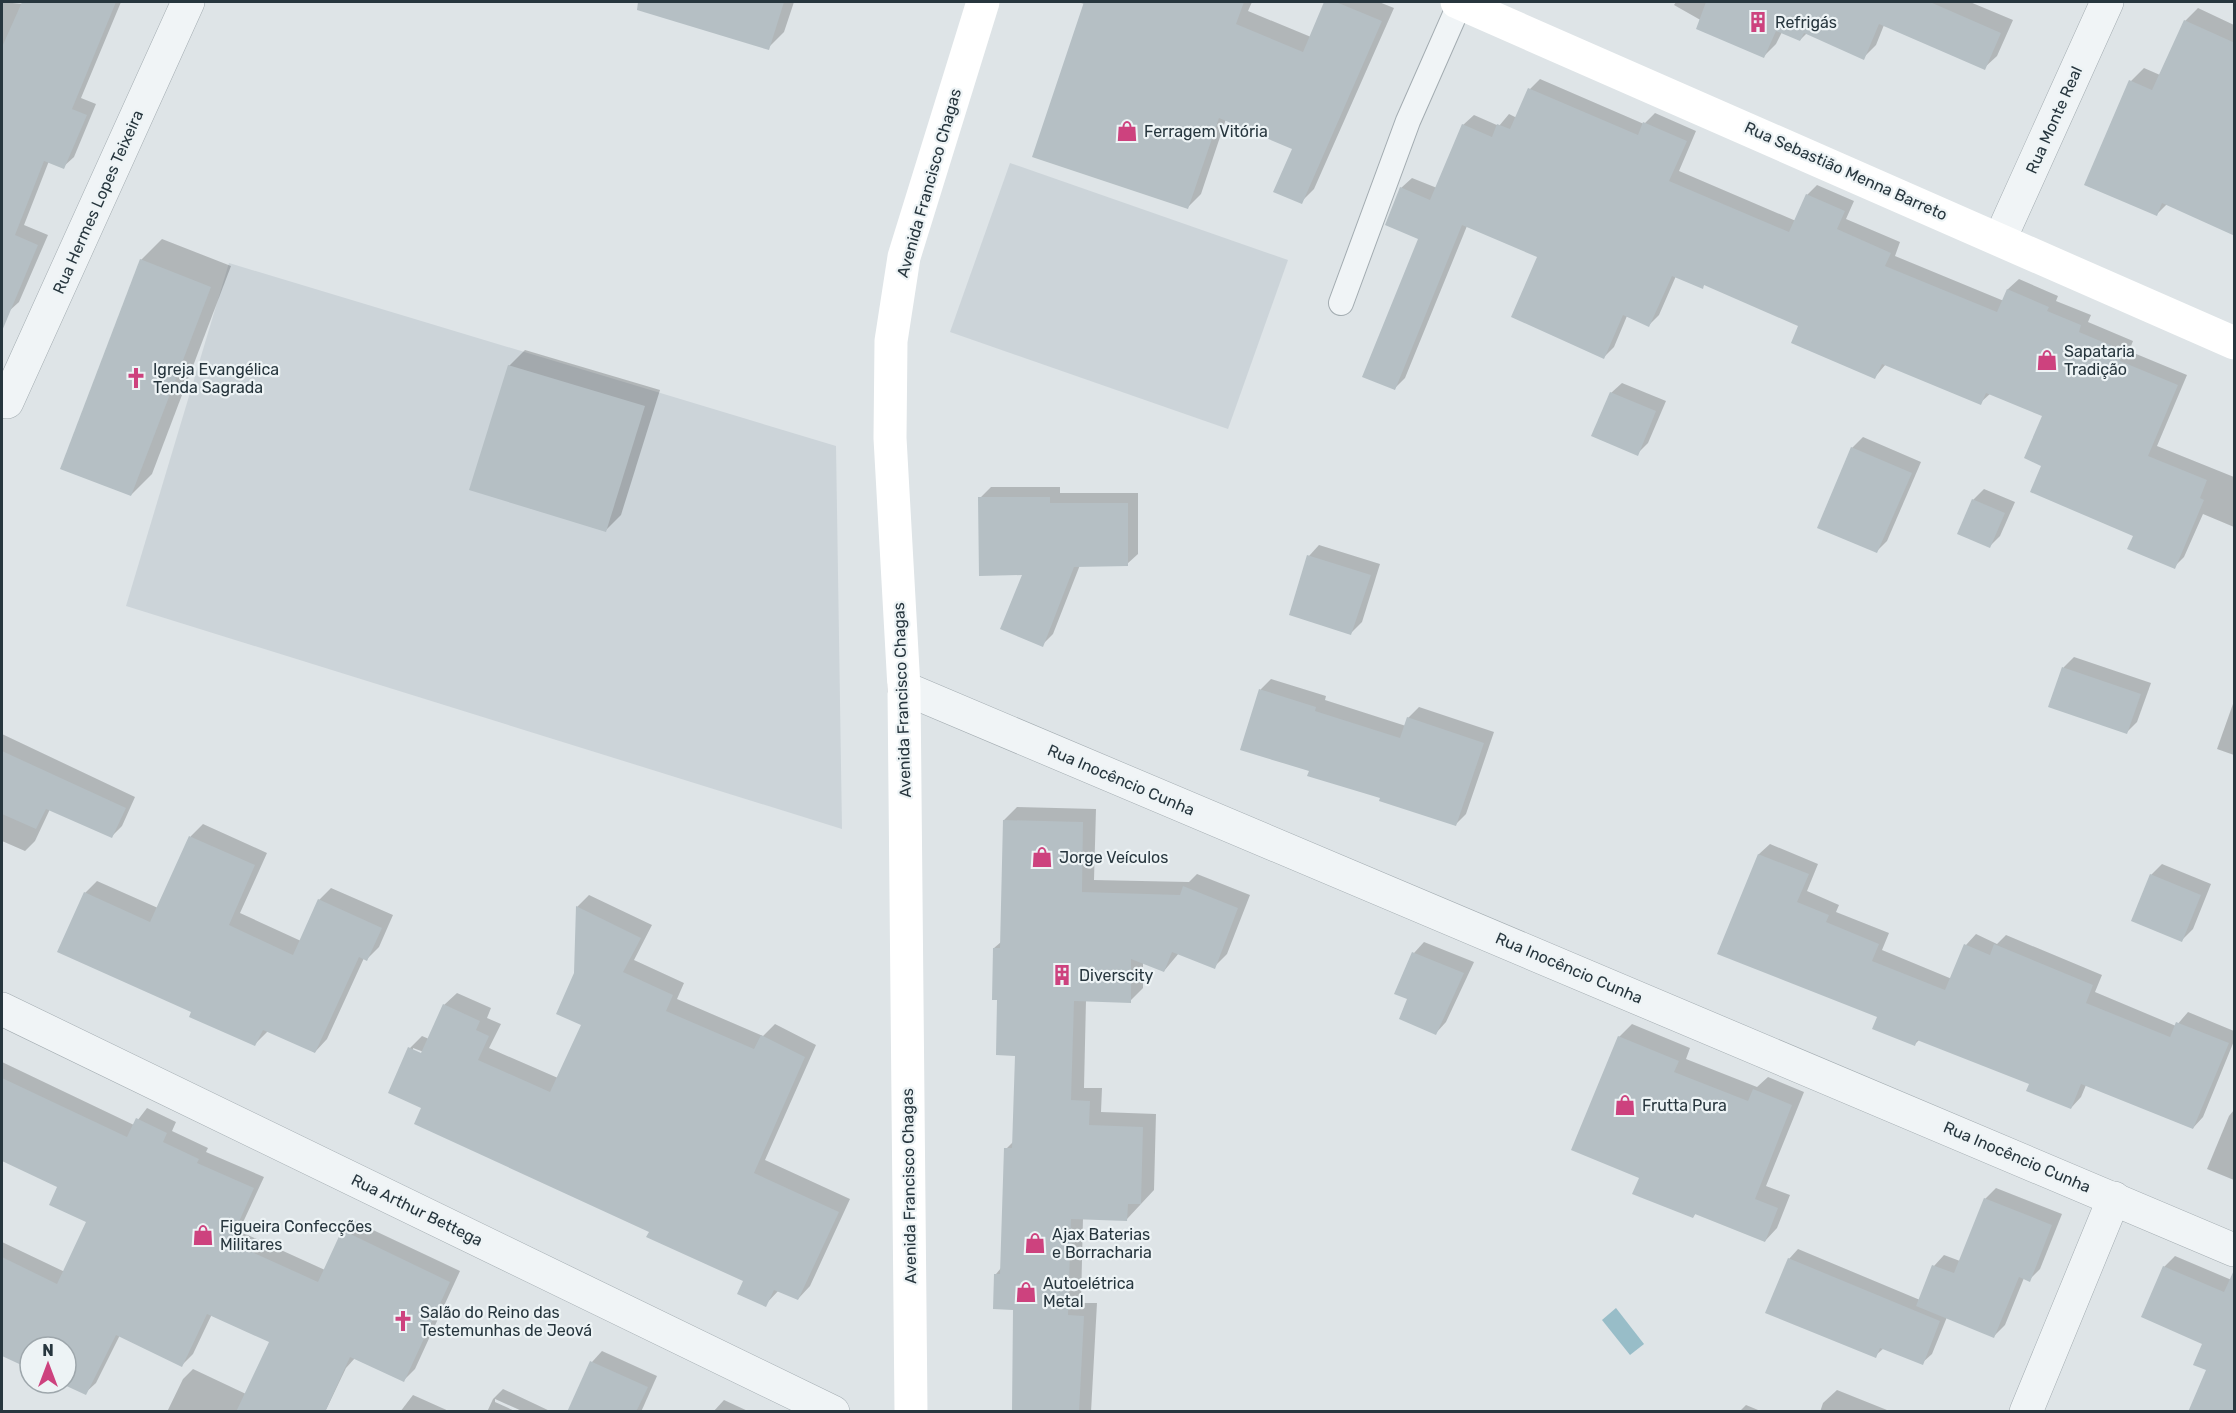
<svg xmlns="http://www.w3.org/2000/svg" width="2236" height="1413" viewBox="0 0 2236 1413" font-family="Rubik,sans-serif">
  <rect width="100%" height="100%" fill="#dee4e7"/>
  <!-- built -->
  <g fill="#ccd4d9">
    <path d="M1010 163 1288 260 1228 429 950 332Z"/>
    <path d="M229 263 836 446 842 829 126 606Z"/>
  </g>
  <!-- water -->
  <path fill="#98bdc8" d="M1616 1308 1644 1344 1630 1355 1602 1320Z"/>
  <!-- shadow -->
  <g fill="#0003" fill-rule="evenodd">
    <path d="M2 2 23 4 24 2H121L81 98 96 104 74 157 63 167 49 161 24 225 48 235 19 302 8 312 2 309Z"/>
    <path d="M672 2H794L784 32 768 48 667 17Z"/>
    <path d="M1077 2H1252L1248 11 1311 37 1326 2H1379L1394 8 1314 189 1301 202 1294 148 1226 119 1201 194 1188 207 1085 4Z"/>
    <path d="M1676 2H1970L2013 20 1997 56 1984 68 1884 25 1876 45 1863 58 1807 33 1800 40 1782 32 1776 44 1764 56 1674 5Z"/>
    <path d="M2198 8 2234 25V226L2167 204 2156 215 2131 81 2144 68 2160 75 2185 21Z"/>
    <path d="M1540 79 1644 124 1655 113 1696 131 1679 171 1796 221 1807 195 1817 185 1854 201 1846 219 1900 242 1895 256 2004 301 2008 289 2019 279 2058 296 2056 301 2091 315 2088 322 2133 341 2129 351 2187 375 2157 446 2234 477V527L2203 514 2184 557 2174 567 2043 465 2044 415 1991 393 1980 403 1886 364 1875 377 1800 325 1705 284 1702 287 1676 276 1659 315 1649 325 1627 316 1614 347 1604 357 1539 256 1467 226 1405 378 1395 388 1420 238 1401 188 1412 178 1437 188 1463 125 1474 115 1499 126 1509 114 1517 118 1530 89Z"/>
    <path d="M162 239 231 266 152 474 131 495 141 260Z"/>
    <path d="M525 350 660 390 621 515 605 531 509 366Z"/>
    <path d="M1622 383 1666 401 1648 443 1637 454 1611 393Z"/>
    <path d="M1863 437 1921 462 1887 541 1877 551 1852 448Z"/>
    <path d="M991 487H1060V493H1138V554L1127 564 1080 565 1053 634 1042 645 1025 574 980 498Z"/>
    <path d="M1984 489 2015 502 2000 536 1989 547 1973 500Z"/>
    <path d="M1319 545 1380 564 1362 622 1351 633 1309 556Z"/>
    <path d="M2074 657 2151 683 2137 722 2127 732 2050 706 2064 667Z"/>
    <path d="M1271 679 1326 696 1325 700 1406 726 1408 718 1419 707 1494 732 1466 814 1455 825 1311 770 1242 749 1261 689Z"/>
    <path d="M2234 701V755L2217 749Z"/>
    <path d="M2 734 135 797 122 826 112 836 50 809 35 841 25 851 2 841Z"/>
    <path d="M1017 807 1096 809 1094 880 1189 882 1197 874 1250 895 1227 954 1214 967 1179 953 1164 971 1143 962V988L1130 1001 1086 1000 1084 1088H1102L1101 1112 1156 1114 1154 1190 1127 1219 1083 1218 1081 1303H1097L1091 1412H1014V1308L996 1274 1001 1268 1006 1149 1014 1141 1017 1054 999 999 994 948 1001 942 1004 820Z"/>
    <path d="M203 824 267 853 240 913 301 941 319 900 331 888 393 915 379 947 367 959 364 958 327 1039 315 1052 268 1031 255 1044 193 1012 85 893 97 881 158 908 191 836Z"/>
    <path d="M1770 844 1818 864 1807 891 1839 905 1836 912 1889 933 1882 950 1952 979 1966 945 1976 934 1997 944 2006 935 2102 975 2095 992 2176 1026 2188 1012 2234 1031V1041L2203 1117 2193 1128 2086 1085 2081 1097 2071 1108 2031 1083 1920 1039 1915 1044 1879 1016 1719 953 1759 854Z"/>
    <path d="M2162 864 2211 884 2193 929 2182 940 2151 875Z"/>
    <path d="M589 895 652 925 634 960 684 983 677 999 763 1036 775 1024 816 1045 765 1160 850 1199 810 1286 798 1299 779 1290 765 1305 745 1280 422 1107 410 1048 422 1036 429 1039 444 1005 457 993 491 1008 487 1018 501 1024 489 1048 558 1078 583 1025 576 974 577 907ZM413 1048 429 1054 427 1057 413 1051Z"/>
    <path d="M1424 942 1474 962 1446 1022 1436 1033 1409 998 1414 953Z"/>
    <path d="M1632 1024 1690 1048 1686 1059 1757 1087 1768 1077 1804 1092 1766 1186 1790 1195 1777 1228 1765 1241 1696 1213 1693 1217 1641 1177 1619 1037Z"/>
    <path d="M2 1062 134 1125 147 1108 176 1122 172 1131 208 1148 206 1152 264 1177 239 1231 325 1270 343 1231 354 1221 460 1271 415 1369 404 1380 355 1358 346 1368 325 1412H167L183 1379 193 1369 246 1394 271 1341 212 1314 193 1354 182 1365 120 1335 96 1383 85 1393 62 1383H66V1347H30V1368L2 1355V1242L65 1272 88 1221 59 1186 2 1160Z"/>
    <path d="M2234 1110V1180L2207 1169 2229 1116Z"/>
    <path d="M1996 1188 2062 1214 2040 1269 2029 1280 2024 1278 2005 1325 1994 1336 1947 1317 1932 1354 1922 1363 1884 1348 1875 1356 1789 1259 1798 1249 1920 1300 1934 1266 1944 1255 1960 1261 1985 1199Z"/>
    <path d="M2175 1256 2234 1281 2208 1369 2204 1343 2143 1316 2164 1267Z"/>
    <path d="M602 1351 657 1376 641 1412H571L592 1362Z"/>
    <path d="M503 1389 552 1412H524L495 1399V1402L517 1412H487L493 1399Z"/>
    <path d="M1837 1390 1892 1412H1820L1823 1403Z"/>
    <path d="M413 1395 451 1412H400Z"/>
    <path d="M724 1400 750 1412H713Z"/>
    <path d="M1746 1405 1763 1412H1739Z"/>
  </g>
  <!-- building -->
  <g fill="#b5bfc4">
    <path d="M22 2H116L72 109 87 115 64 169 44 161 15 235 38 245 2 331V47Z"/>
    <path d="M638 2H784L769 50 637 10Z"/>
    <path d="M1084 2H1244L1236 24 1303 52 1324 2H1336L1382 21 1302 204 1273 192 1292 149 1219 118 1188 209 1032 157Z"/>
    <path d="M1706 2H1930L2001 33 1985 70 1879 24 1864 60 1804 33 1800 41 1776 31 1764 58 1696 29Z"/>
    <path d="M2184 20 2235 43V236L2162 203 2157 216 2084 185 2129 80 2152 90Z"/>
    <path d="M1528 88 1638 135 1643 122 1687 141 1669 181 1789 232 1806 194 1845 211 1837 229 1891 253 1885 266 1997 312 2007 289 2049 307 2047 311 2081 325 2079 332 2124 351 2120 361 2178 385 2148 456 2207 480 2200 498 2204 500 2175 569 2127 549 2133 536 2030 492 2041 466 2024 458 2042 416 1986 393 1981 405 1882 364 1875 379 1791 343 1798 326 1704 285 1703 289 1672 276 1649 327 1623 315 1604 359 1511 317 1537 257 1462 225 1395 390 1362 377 1418 239 1385 225 1400 187 1430 200 1462 124 1492 137 1497 124 1510 129Z"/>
    <path d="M140 259 211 287 131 496 60 469Z"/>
    <path d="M508 365 645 406 606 532 469 490Z"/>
    <path d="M1610 392 1656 411 1638 456 1591 436Z"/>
    <path d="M1851 447 1912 473 1877 553 1817 528Z"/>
    <path d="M978 497H1050V503H1128V566L1074 567 1043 647 1000 629 1022 575 979 576Z"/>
    <path d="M1972 499 2005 513 1990 548 1957 534Z"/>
    <path d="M1307 555 1371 575 1351 635 1289 615Z"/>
    <path d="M2062 667 2141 694 2127 734 2048 707Z"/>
    <path d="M1259 689 1316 707 1315 711 1400 738 1407 717 1484 743 1456 826 1379 801 1380 798 1307 776 1309 771 1240 750Z"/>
    <path d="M2 751 126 808 112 838 46 809 36 829 2 814Z"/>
    <path d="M1003 820 1083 822 1082 892 1180 895 1183 886 1238 908 1215 969 1172 952 1164 972 1131 959V1003L1074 1001 1071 1100 1090 1101 1089 1125 1143 1127 1141 1204H1128L1127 1221 1071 1219 1068 1315 1084 1316 1079 1412H1012L1013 1310 993 1309 994 1274H1000L1004 1148H1012L1015 1056 996 1055 997 1000H992L993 948H1000Z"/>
    <path d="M189 836 255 865 229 925 293 955 318 899 382 928 367 961 359 957 315 1053 263 1030 255 1046 189 1017 191 1012 57 952 84 892 150 922Z"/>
    <path d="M1758 854 1809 874 1797 902 1829 915 1826 922 1879 944 1872 961 1945 990 1964 944 1990 955 1994 944 2093 985 2086 1003 2170 1037 2176 1022 2229 1043 2193 1129 2081 1084 2071 1109 2026 1091 2029 1084 1917 1040 1915 1046 1872 1029 1877 1017 1717 954Z"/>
    <path d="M2150 874 2201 895 2182 942 2131 921Z"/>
    <path d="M576 906 641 938 623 972 673 995 666 1011 754 1049 761 1035 805 1057 754 1173 839 1212 798 1300 774 1290 766 1307 737 1294 743 1281 646 1237 649 1232 414 1124 421 1108 388 1093 408 1047 421 1053 443 1004 480 1021 476 1030 489 1036 478 1060 550 1092 581 1025 556 1014 574 973Z"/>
    <path d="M1412 952 1464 973 1436 1035 1399 1019 1407 999 1394 994Z"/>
    <path d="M1618 1036 1679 1061 1674 1072 1748 1101 1753 1089 1792 1105 1755 1199 1778 1208 1765 1242 1695 1214 1693 1218 1632 1194 1639 1178 1571 1150Z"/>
    <path d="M2 1078 127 1137 136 1118 167 1133 163 1142 199 1159 197 1163 254 1188 230 1242 318 1282 342 1230 450 1282 404 1382 350 1357 325 1412H236L269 1342 207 1314 182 1367 116 1335 86 1395 60 1383H66V1347H30V1369L2 1356V1257L57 1284 86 1222 49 1205 57 1187 2 1161Z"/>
    <path d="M1984 1198 2052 1225 2030 1282 2019 1277 1994 1338 1916 1306 1932 1265 1954 1273Z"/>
    <path d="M1788 1258 1940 1321 1923 1365 1880 1348 1876 1358 1765 1313Z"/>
    <path d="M2163 1266 2224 1292 2235 1268V1412H2188L2206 1370 2193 1365 2202 1344 2141 1317Z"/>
    <path d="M590 1361 648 1387 636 1412H567Z"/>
  </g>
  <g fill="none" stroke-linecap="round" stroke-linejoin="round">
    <defs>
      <path id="lane" d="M1341 303 1408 121 1460 3"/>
      <g id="street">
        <path d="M2000 239 2107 2"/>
        <path d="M2 400 7 402 188 2"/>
        <path d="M904 688 2234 1250"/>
        <path d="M2 1009 833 1412"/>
        <path d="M2026 1412 2114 1198"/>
      </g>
    </defs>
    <!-- lane casing -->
    <use href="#lane" stroke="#a3acb1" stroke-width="26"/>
    <!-- street casing -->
    <use href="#street" stroke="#a3acb1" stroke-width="34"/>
    <!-- lane -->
    <use href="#lane" stroke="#f0f4f6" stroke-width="24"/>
    <!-- street -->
    <use href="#street" stroke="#f0f4f6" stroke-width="33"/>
    <!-- secondary -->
    <g stroke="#fff" stroke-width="33">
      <path d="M1457 2 2234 343"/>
      <path d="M911 1412 904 688 890 438 891 341 904 257 983 2"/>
    </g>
  </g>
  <!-- icons -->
  <defs>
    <symbol id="building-bare" viewBox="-9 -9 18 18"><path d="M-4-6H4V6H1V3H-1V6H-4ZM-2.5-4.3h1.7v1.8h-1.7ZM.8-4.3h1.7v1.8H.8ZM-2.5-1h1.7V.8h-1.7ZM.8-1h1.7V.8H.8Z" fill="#cd427e" stroke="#edf3f5" stroke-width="2.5" paint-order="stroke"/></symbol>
    <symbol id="shop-bare" viewBox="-9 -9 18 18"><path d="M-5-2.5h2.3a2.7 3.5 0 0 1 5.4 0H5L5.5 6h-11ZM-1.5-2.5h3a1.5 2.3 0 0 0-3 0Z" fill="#cd427e" stroke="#edf3f5" stroke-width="2.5" paint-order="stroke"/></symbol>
    <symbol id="church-bare" viewBox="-9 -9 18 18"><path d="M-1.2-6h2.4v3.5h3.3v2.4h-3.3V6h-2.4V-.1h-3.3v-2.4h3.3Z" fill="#cd427e" stroke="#edf3f5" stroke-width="2.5" paint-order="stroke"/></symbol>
  </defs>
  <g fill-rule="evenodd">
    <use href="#building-bare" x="1743" y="7" width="30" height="30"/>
    <use href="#shop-bare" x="1112" y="116" width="30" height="30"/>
    <use href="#shop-bare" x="2032" y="345" width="30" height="30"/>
    <use href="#church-bare" x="121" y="363" width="30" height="30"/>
    <use href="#shop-bare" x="1027" y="842" width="30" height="30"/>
    <use href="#building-bare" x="1047" y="960" width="30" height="30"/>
    <use href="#shop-bare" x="1610" y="1090" width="30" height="30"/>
    <use href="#shop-bare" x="188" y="1220" width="30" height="30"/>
    <use href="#shop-bare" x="1020" y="1228" width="30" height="30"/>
    <use href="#shop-bare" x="1011" y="1277" width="30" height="30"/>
    <use href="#church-bare" x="388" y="1306" width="30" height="30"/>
  </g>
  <g text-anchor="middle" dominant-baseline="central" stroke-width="4.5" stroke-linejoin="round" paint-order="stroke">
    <!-- poi labels -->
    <g font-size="16" fill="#27363e" stroke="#edf3f5" text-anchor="start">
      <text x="1775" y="22">Refrigás</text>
      <text x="1144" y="131">Ferragem Vitória</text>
      <text x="2064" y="351">Sapataria<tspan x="2064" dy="18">Tradição</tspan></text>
      <text x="153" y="369">Igreja Evangélica<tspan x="153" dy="18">Tenda Sagrada</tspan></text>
      <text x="1059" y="857">Jorge Veículos</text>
      <text x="1079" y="975">Diverscity</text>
      <text x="1642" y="1105">Frutta Pura</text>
      <text x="220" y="1226">Figueira Confecções<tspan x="220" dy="18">Militares</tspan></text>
      <text x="1052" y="1234">Ajax Baterias<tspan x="1052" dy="18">e Borracharia</tspan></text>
      <text x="1043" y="1283">Autoelétrica<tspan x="1043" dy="18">Metal</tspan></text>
      <text x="420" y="1312">Salão do Reino das<tspan x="420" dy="18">Testemunhas de Jeová</tspan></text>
    </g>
    <!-- street labels -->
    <g font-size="16" fill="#27363e" stroke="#edf3f5">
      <text transform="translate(2054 120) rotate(-66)">Rua Monte Real</text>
      <text transform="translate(1846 171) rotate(24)">Rua Sebastião Menna Barreto</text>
      <text transform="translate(929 183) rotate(-74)">Avenida Francisco Chagas</text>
      <text transform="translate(98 202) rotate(-66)">Rua Hermes Lopes Teixeira</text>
      <text transform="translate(902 700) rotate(-92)">Avenida Francisco Chagas</text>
      <text transform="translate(1121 780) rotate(23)">Rua Inocêncio Cunha</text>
      <text transform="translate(1569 968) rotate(23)">Rua Inocêncio Cunha</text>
      <text transform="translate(2017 1157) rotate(23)">Rua Inocêncio Cunha</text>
      <text transform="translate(909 1186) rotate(-91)">Avenida Francisco Chagas</text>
      <text transform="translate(417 1210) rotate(26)">Rua Arthur Bettega</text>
    </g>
  </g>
  <!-- border -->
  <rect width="2236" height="1413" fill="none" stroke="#27363e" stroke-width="6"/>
  <!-- north arrow -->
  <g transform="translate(48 1365)"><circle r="28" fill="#edf3f5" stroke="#9ea7ac" stroke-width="1.5"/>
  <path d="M0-4.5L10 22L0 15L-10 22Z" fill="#cd427e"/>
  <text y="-9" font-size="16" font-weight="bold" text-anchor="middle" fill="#27363e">N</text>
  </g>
</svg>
